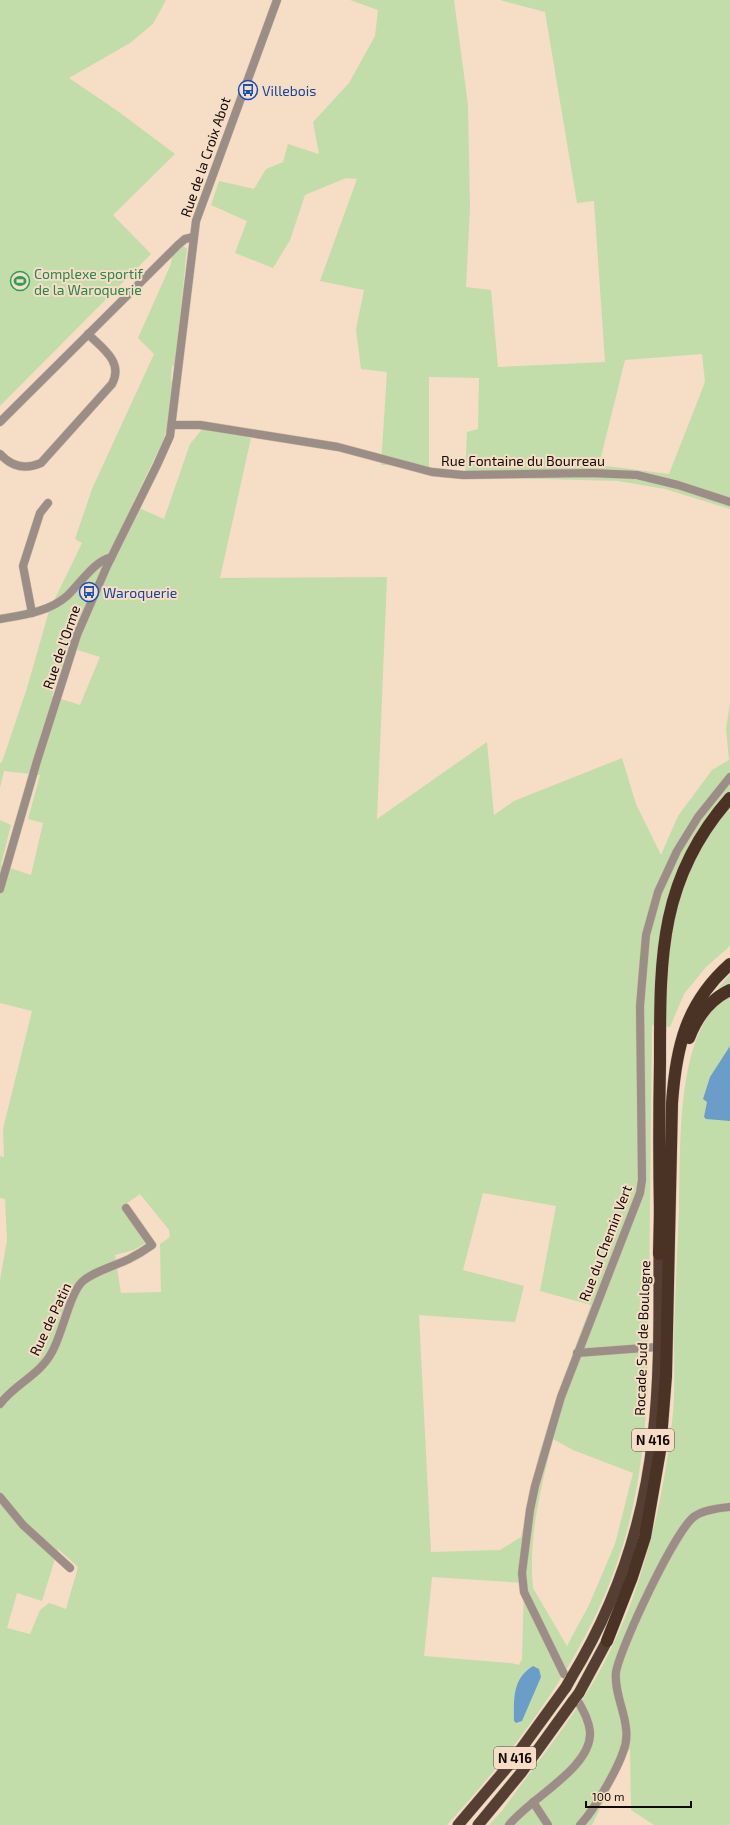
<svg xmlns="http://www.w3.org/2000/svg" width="730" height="1825" viewBox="0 0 730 1825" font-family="'Exo 2',sans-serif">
  <rect width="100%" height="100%" fill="#f6ddc6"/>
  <!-- green -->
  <g fill="#c2ddaa" fill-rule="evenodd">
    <path d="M0 0H166L153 24 130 43 69 78 119 112 175 154 113 215 151 254 0 406Z"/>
    <path d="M350 0H454L468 105 470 208 466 287 491 290 498 367 605 362 594 201 577 203 545 12 500 0H730V509L665 489 618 481 465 477 467 432 478 429 479 378 429 377V474L394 465H381L387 372 361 369 356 329 364 290 320 281 357 179 346 178 305 195 290 240 273 268 235 253 247 221 211 205 219 181 254 189 266 169 283 162 288 144 319 154 313 122 349 83 375 36 378 10ZM702 354 705 382 669 474 599 465 625 360Z"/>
    <path d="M181 246 187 248 175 365 172 366 171 380 173 384 168 425 163 441 132 505 164 519 190 444 203 428 251 438 220 578 387 577 377 819 487 742 494 815 514 801 622 758 636 804 661 855 678 816 712 770 729 760 726 729 730 703V946L706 967 684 994 670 1027 652 1025 648 1387C644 1448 637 1508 616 1566 582 1663 516 1749 447 1825H0V1280L7 1240 5 1199 0 1198V1156L4 1157 3 1129 32 1011 0 1003V820L11 825 1 865 31 875 43 823 28 819 40 775 4 771 0 788V763L2 762 27 688 49 611 82 543 75 539 92 489 154 354 138 338 171 264 172 255ZM68 647 100 657 80 705 52 696ZM483 1193 556 1206 540 1291 591 1305 563 1379 538 1458 521 1537 500 1550 431 1552 419 1315 515 1322 524 1286 463 1270ZM140 1194 169 1230 170 1237 160 1244 161 1292 121 1293 115 1255 134 1250 146 1243 122 1207ZM553 1439 573 1450 633 1473 615 1544 589 1605 567 1646 533 1588C528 1536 541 1488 553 1439ZM58 1549 78 1567 66 1609 49 1603 40 1610 30 1634 7 1628 17 1593 42 1601ZM432 1577 524 1583 522 1659 519 1665 511 1663 424 1656Z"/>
    <path d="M730 974V1825H654L631 1810 630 1748 592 1825H489L502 1811C535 1764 576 1716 603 1665 644 1588 664 1499 673 1413 675 1388 674 1363 674 1339 675 1296 677 1253 679 1210 681 1154 675 1041 720 1003L718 988Z"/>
  </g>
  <!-- water -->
  <g fill="#6b9dc9">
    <path d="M730 1046V1121L706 1119 704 1117 707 1102 703 1099 710 1077Z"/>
    <path d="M533 1666 539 1669 541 1677 522 1721 516 1723 514 1721C514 1699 512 1679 533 1666Z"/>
  </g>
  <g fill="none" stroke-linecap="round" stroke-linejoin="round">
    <defs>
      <g id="minor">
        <path d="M0 422 178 245 185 239 193 237"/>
        <path d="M173 425H200L338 447 432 472 463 475 590 473 637 475 678 485 730 502"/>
        <path d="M0 454C11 466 25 470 41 463L112 384C124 362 102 348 88 334"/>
        <path d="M32 613 23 566 40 513 48 503"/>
        <path d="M0 619C23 615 49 612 67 596 77 587 98 557 111 558"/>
        <path d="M0 889 37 761 77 635 107 566 157 465 170 436 196 221 277 0"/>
        <path d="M577 1353 657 1347"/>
        <path d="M0 1404C15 1384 40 1375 52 1352 62 1335 70 1293 82 1282 92 1272 115 1266 129 1259 137 1255 145 1250 152 1245L126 1208"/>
        <path d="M0 1497 23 1525 70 1568"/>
        <path d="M564 1674 524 1592 522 1573 530 1510 535 1486 561 1397 640 1193 642 1180 640 1006 646 935 658 892 677 851 698 817 730 777"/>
        <path d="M533 1802 548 1825"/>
        <path d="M509 1825C530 1798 592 1768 590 1732 589 1721 584 1712 579 1703"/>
        <path d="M580 1825C593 1812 617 1770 623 1752 626 1745 627 1736 626 1728 624 1709 614 1691 616 1672 620 1648 676 1528 695 1516 704 1510 719 1508 730 1507"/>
      </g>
      <g id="trunk">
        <path d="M571 1678C616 1604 644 1521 653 1436 660 1376 659 1314 659 1254"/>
        <path d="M579 1693 607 1641"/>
        <path d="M458 1825 510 1764 566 1687"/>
        <path d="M478 1825 521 1773 573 1701"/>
      </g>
      <g id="motorway">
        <path d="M689 1038C697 1017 709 1000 730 990"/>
        <path d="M660 1216C659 1165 659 1113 660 1062 660 960 658 879 730 798"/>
        <path d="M659 1254 660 1210"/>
        <path d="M607 1641 632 1577 645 1537 660 1451 666 1376 672 1103C676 1047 686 1003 730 964"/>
      </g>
    </defs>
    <!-- minor casing -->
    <use href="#minor" stroke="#d2bba7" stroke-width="9"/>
    <!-- trunk casing -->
    <use href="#trunk" stroke="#d2bba7" stroke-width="12"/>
    <!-- motorway casing -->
    <use href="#motorway" stroke="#d2bba7" stroke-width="13"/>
    <!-- minor -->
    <use href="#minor" stroke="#9b8e87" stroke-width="8"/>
    <!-- trunk -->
    <use href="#trunk" stroke="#553e32" stroke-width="11"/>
    <!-- motorway -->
    <use href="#motorway" stroke="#4a3225" stroke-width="12"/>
    <defs>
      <g id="trunk-bridge">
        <path d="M566 1687 571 1678"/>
        <path d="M573 1701 579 1693"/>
      </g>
    </defs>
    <!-- trunk-bridge casing -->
    <use href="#trunk-bridge" stroke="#d2bba7" stroke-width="12" stroke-linecap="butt"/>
    <!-- trunk-bridge -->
    <use href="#trunk-bridge" stroke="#553e32" stroke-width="11"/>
  </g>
  <!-- icons -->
  <defs>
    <symbol id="bus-ring" viewBox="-11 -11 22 22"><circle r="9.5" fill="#f6ddc6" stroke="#1a4fb4" stroke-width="1.5"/><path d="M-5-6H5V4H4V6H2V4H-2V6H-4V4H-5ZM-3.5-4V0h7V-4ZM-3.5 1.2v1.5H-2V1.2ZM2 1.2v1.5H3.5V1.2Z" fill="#1a4fb4"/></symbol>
    <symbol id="stadium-ring" viewBox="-11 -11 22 22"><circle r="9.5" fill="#f6ddc6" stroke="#2e9e5b" stroke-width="1.5"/><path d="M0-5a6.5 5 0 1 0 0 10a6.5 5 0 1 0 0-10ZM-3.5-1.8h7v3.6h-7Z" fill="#2e9e5b"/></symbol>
  </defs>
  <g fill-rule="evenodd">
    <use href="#bus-ring" x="237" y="79" width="22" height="22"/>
    <use href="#stadium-ring" x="9" y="270" width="22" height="22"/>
    <use href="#bus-ring" x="78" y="581" width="22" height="22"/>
  </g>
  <g text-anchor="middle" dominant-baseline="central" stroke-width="4" stroke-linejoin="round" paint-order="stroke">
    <!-- shield labels -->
    <g fill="#f6ddc6" stroke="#56493e" stroke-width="1">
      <rect x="632" y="1429" width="42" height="22" rx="3"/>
      <rect x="494" y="1747" width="42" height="22" rx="3"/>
    </g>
    <g font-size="13" font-weight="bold" fill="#120a04">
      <text x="653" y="1440">N 416</text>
      <text x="515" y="1758">N 416</text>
    </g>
    <!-- transit labels -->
    <g font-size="14" fill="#164399" stroke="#f6ddc6" text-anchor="start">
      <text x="262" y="90">Villebois</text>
      <text x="103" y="592">Waroquerie</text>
    </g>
    <!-- street labels -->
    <g font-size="14" fill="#120a04" stroke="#f6ddc6">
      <text transform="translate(205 157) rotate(-71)">Rue de la Croix Abot</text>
      <text x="523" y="460">Rue Fontaine du Bourreau</text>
      <text transform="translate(61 647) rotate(-71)">Rue de l'Orme</text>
      <text transform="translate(605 1243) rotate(-69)">Rue du Chemin Vert</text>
      <text transform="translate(50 1319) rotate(-65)">Rue de Patin</text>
      <text transform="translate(642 1338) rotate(-88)">Rocade Sud de Boulogne</text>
    </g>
    <!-- leisure labels -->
    <g font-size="14" fill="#27864d" stroke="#f6ddc6" text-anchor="start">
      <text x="34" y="273">Complexe sportif<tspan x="34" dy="16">de la Waroquerie</tspan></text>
    </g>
  </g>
  <!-- scale -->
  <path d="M586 1801v6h105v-6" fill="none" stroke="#120a04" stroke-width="2"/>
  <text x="592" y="1801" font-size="12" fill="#120a04" stroke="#f6ddc6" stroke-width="3" paint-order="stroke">100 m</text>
</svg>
